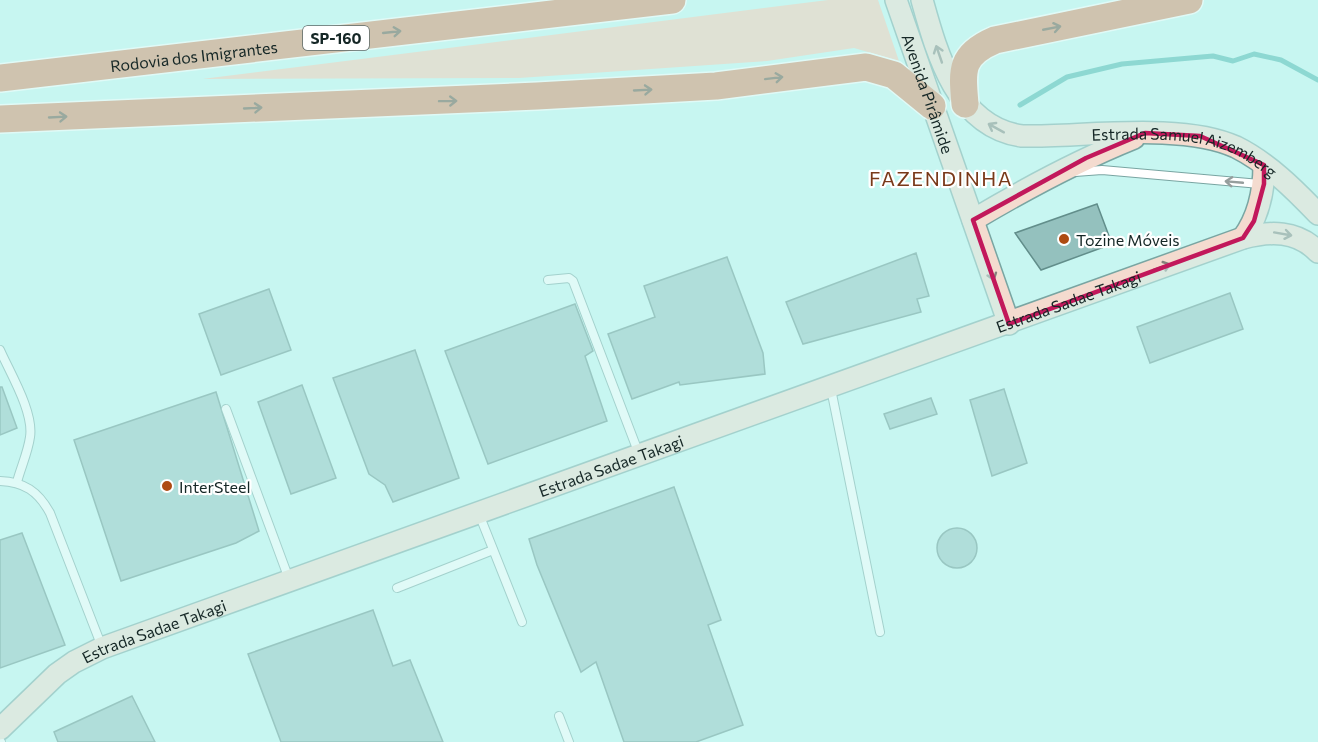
<svg xmlns="http://www.w3.org/2000/svg" width="1318" height="742" viewBox="0 0 1318 742" font-family="Commissioner,sans-serif">
  <rect width="100%" height="100%" fill="#c7f6f1"/>
  <!-- green -->
  <path fill="#fdc8b1" d="M828 0H878L899 61 854 48 767 61 519 78 202 79Z"/>
  <g fill="none" stroke-linecap="round" stroke-linejoin="round">
    <!-- stream -->
    <path stroke="#48b3ad" stroke-width="5" d="M1020 105 1067 77 1122 64 1213 56 1233 61 1254 54 1281 60 1318 80"/>
  </g>
  <!-- building -->
  <g fill="#94c1be" stroke="#628e8b" stroke-width="1.5">
    <path d="M1097 204 1112 244 1041 270 1015 233Z"/>
    <path d="M916 253 929 296 917 299 921 312 803 344 786 302Z"/>
    <path d="M727 257 763 353 765 374 680 385 679 382 632 399 608 334 655 317 644 286Z"/>
    <path d="M269 289 291 350 221 375 199 314Z"/>
    <path d="M1230 293 1243 329 1150 363 1137 327Z"/>
    <path d="M575 304 593 351 585 356 607 421 488 464 445 351Z"/>
    <path d="M415 350 459 478 393 502 385 485 369 474 333 378Z"/>
    <path d="M302 385 336 478 291 494 258 402Z"/>
    <path d="M0 387H2L17 428 0 435Z"/>
    <path d="M1004 389 1027 463 992 476 970 400Z"/>
    <path d="M216 392 259 531 236 543 121 581 74 440Z"/>
    <path d="M931 398 937 414 890 429 884 414Z"/>
    <path d="M674 487 721 620 708 625 743 725 696 742H624L596 662 581 672 537 565 529 539Z"/>
    <circle cx="957" cy="548" r="20"/>
    <path d="M22 533 65 645 0 668V540Z"/>
    <path d="M373 610 393 666 410 660 443 742H281L248 654Z"/>
    <path d="M132 696 155 742H58L54 732Z"/>
  </g>
  <g fill="none" stroke-linecap="round" stroke-linejoin="round">
    <defs>
      <g id="lane">
        <path d="M1075 172 1102 170 1260 184"/>
        <path d="M548 280 569 278 573 281 639 454"/>
        <path d="M0 350C10 373 34 412 30 437 28 452 21 467 17 482"/>
        <path d="M831 389 880 632"/>
        <path d="M226 409 289 579"/>
        <path d="M0 481C24 482 38 491 50 513L102 647"/>
        <path d="M479 514 522 622"/>
        <path d="M397 588 493 550"/>
        <path d="M559 716 569 742"/>
        <path d="M0 741 1 742"/>
      </g>
      <g id="secondary">
        <path id="s1" d="M896 0 1009 324"/>
        <path id="s2" d="M922 0C937 54 957 127 1022 136 1082 137 1182 122 1236 147 1268 163 1294 189 1318 214"/>
        <path d="M973 220C1025 189 1077 161 1134 138"/>
        <path d="M1243 238C1259 216 1264 191 1264 165"/>
        <path id="s3" d="M0 729 57 674 74 662 102 648 1243 238C1270 231 1297 230 1318 252"/>
      </g>
      <g id="highway">
        <path id="s4" d="M0 78 672 0"/>
        <path d="M965 104C962 70 960 55 995 40L1189 0"/>
        <path d="M0 119 537 96 716 86 866 67 894 75 932 106"/>
      </g>
    </defs>
    <!-- lane casing -->
    <use href="#lane" stroke="#79a5a2" stroke-width="10"/>
    <!-- secondary casing -->
    <use href="#secondary" stroke="#79a5a2" stroke-width="24"/>
    <!-- highway casing -->
    <use href="#highway" stroke="#fff" stroke-width="30"/>
    <!-- lane -->
    <use href="#lane" stroke="#fff" stroke-width="8"/>
    <!-- secondary -->
    <use href="#secondary" stroke="#f4dbcf" stroke-width="21"/>
    <!-- highway -->
    <use href="#highway" stroke="#d9865f" stroke-width="27"/>
  </g>
  <!-- one-way arrows -->
  <defs><path id="oneway-shaft" d="M-6 0H5M1.5-3L5.5 0L1.5 3" fill="none" stroke-width="1.6" stroke-linecap="round" stroke-linejoin="round" transform="scale(1.5)"/></defs>
  <g stroke="#634d3d">
    <use href="#oneway-shaft" transform="translate(1052 28) rotate(-11)"/>
    <use href="#oneway-shaft" transform="translate(392 32) rotate(-6)"/>
    <use href="#oneway-shaft" transform="translate(774 78) rotate(-7)"/>
    <use href="#oneway-shaft" transform="translate(643 90) rotate(-3)"/>
    <use href="#oneway-shaft" transform="translate(448 101) rotate(-1)"/>
    <use href="#oneway-shaft" transform="translate(253 108) rotate(-3)"/>
    <use href="#oneway-shaft" transform="translate(58 117) rotate(-3)"/>
  </g>
  <g stroke="#84817a">
    <use href="#oneway-shaft" transform="translate(939 54) rotate(-109)"/>
    <use href="#oneway-shaft" transform="translate(996 128) rotate(-151)"/>
    <use href="#oneway-shaft" transform="translate(1283 234) rotate(10)"/>
    <use href="#oneway-shaft" transform="translate(1162 267) rotate(-19)"/>
    <use href="#oneway-shaft" transform="translate(991 272) rotate(71)"/>
  </g>
  <use stroke="#969e9d" href="#oneway-shaft" transform="translate(1234 182) rotate(-175)"/>
  <!-- marked area -->
  <path d="M0 0H1318V742H0ZM1145 133 1200 136 1264 165V184L1254 221 1243 238 1009 324 973 220 1086 158Z" fill="#c7f6f1" fill-opacity=".55" fill-rule="evenodd"/>
  <path fill="none" stroke="#c2185b" stroke-width="4.5" stroke-linejoin="round" d="M1145 133 1200 136 1264 165V184L1254 221 1243 238 1009 324 973 220 1086 158Z"/>
  <!-- markers -->
  <g fill="#ae4b12" stroke="#fff" stroke-width="2">
    <circle cx="1064" cy="239" r="6"/>
    <circle cx="167" cy="486" r="6"/>
  </g>
  <g text-anchor="middle" dominant-baseline="central" stroke-width="4.5" stroke-linejoin="round" paint-order="stroke">
    <!-- shield labels -->
    <rect fill="#fff" stroke="#5b6867" stroke-width="1.5" x="303" y="26" width="66" height="24" rx="4.5"/>
    <g font-size="15" font-weight="bold" fill="#152726">
      <text x="336" y="38">SP-160</text>
    </g>
    <!-- street labels -->
    <g font-size="16" fill="#152726" stroke="#fff">
      <text stroke="none"><textPath href="#s4" startOffset="195">Rodovia dos Imigrantes</textPath></text>
      <text stroke="none"><textPath href="#s1" startOffset="99">Avenida Pirâmide</textPath></text>
      <text stroke="none"><textPath href="#s2" startOffset="346">Estrada Samuel Aizemberg</textPath></text>
      <text stroke="none"><textPath href="#s3" startOffset="1158">Estrada Sadae Takagi</textPath></text>
      <text stroke="none"><textPath href="#s3" startOffset="672">Estrada Sadae Takagi</textPath></text>
      <text stroke="none"><textPath href="#s3" startOffset="186">Estrada Sadae Takagi</textPath></text>
    </g>
    <!-- poi labels -->
    <g font-size="16" fill="#152726" stroke="#fff" text-anchor="start">
      <text x="1076" y="239">Tozine Móveis</text>
      <text x="179" y="486">InterSteel</text>
    </g>
    <!-- quarter labels -->
    <g font-size="20" letter-spacing="1.5" fill="#793919" stroke="#fff">
      <text x="941" y="178">FAZENDINHA</text>
    </g>
  </g>
</svg>
